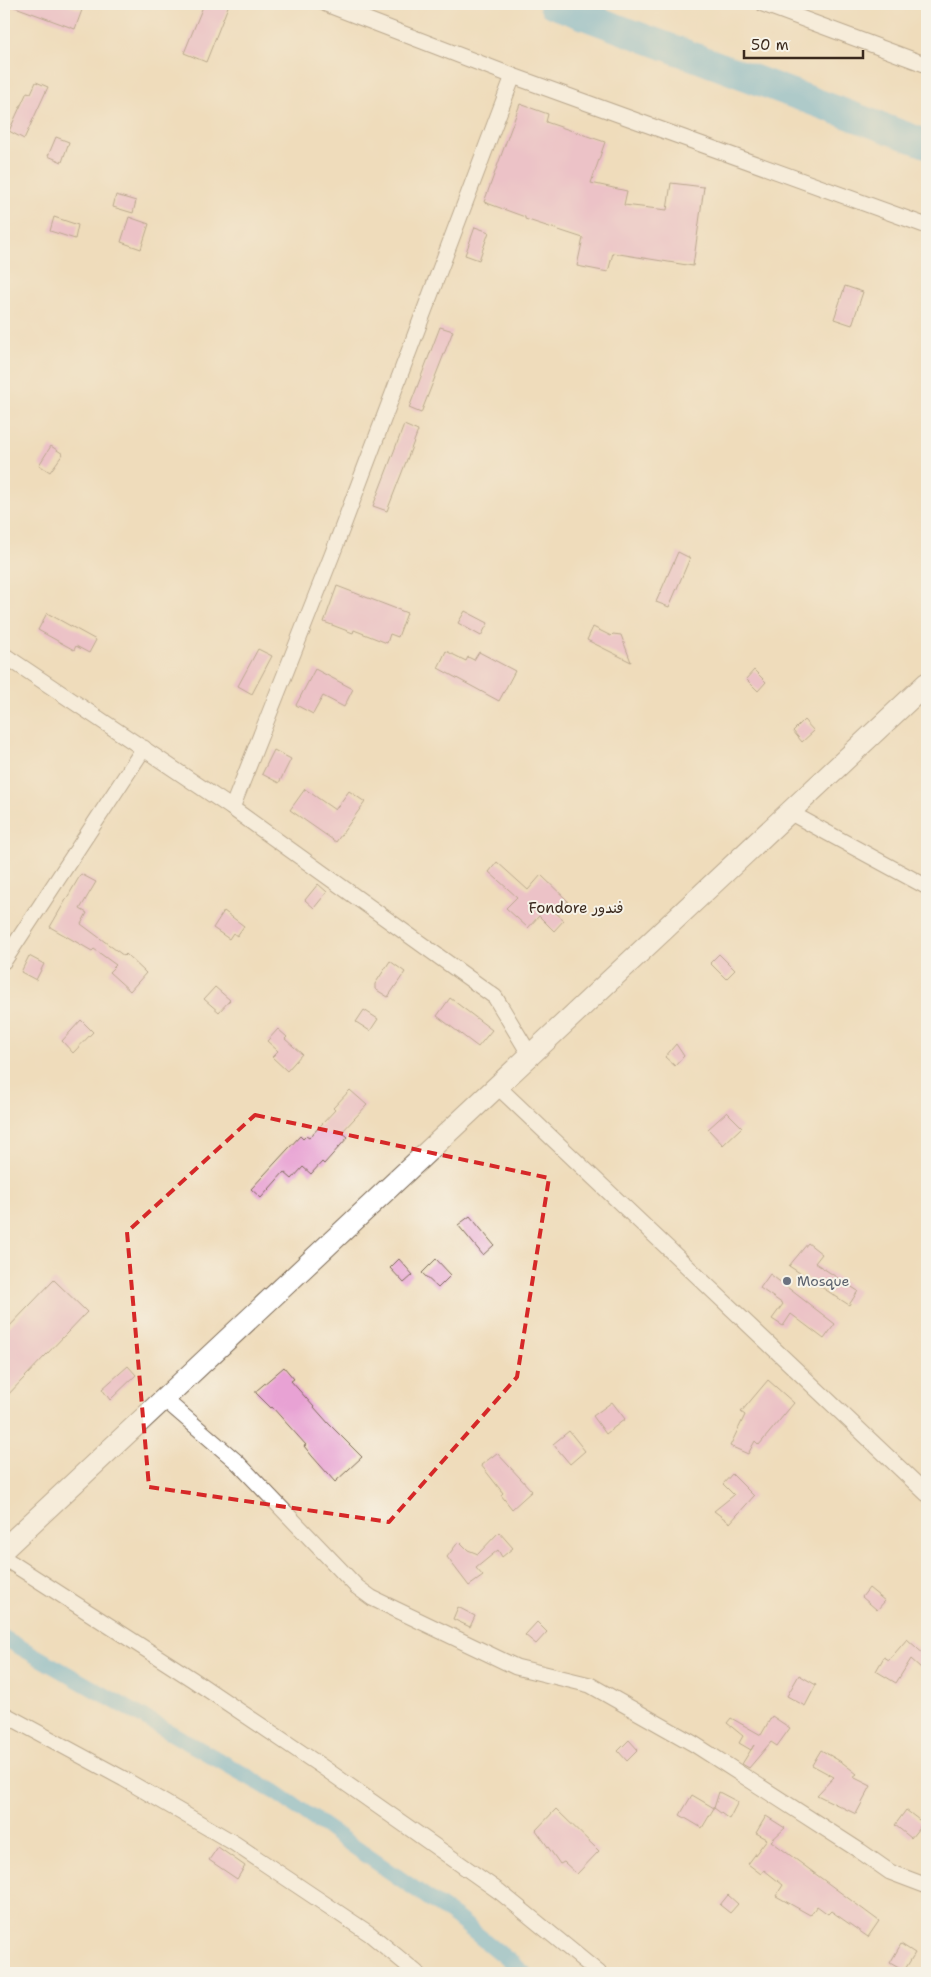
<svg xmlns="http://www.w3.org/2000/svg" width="931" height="1977" viewBox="0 0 931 1977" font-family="'Shantell Sans','Playpen Sans Arabic',sans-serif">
  <rect width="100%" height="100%" fill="#f7f3e8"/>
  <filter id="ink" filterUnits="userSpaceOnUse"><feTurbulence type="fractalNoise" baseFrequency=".02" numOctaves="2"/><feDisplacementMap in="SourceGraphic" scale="10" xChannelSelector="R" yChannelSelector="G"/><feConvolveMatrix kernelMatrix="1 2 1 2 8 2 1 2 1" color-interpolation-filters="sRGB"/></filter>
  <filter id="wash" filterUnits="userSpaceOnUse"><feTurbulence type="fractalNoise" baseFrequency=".0096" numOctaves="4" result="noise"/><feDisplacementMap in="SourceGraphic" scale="20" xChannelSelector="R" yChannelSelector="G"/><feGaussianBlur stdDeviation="1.12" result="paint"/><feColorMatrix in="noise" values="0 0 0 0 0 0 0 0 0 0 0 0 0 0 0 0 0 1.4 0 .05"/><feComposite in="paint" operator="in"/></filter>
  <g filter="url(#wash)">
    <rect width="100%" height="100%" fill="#efdcbb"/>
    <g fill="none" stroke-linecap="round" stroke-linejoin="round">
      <!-- canal -->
      <path stroke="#5eb3da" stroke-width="16" d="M4 1638 275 1792 457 1918 524 1973"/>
      <!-- river -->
      <path stroke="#5eb3da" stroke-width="29" d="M553 4 927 144"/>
    </g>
    <g id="blocks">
      <!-- building -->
      <g fill="#e8a2d4">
        <path d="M10 4H64L82 10 75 29 10 5Z"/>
        <path d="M204 4H229L206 62 184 53Z"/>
        <path d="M36 82 48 87 24 139 9 131 27 92 31 93Z"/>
        <path d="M520 104 548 114 546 122 605 142 591 183 627 191 624 205 667 210 671 183 704 187 693 266 613 253 608 272 577 266 583 238 525 219V217L484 202Z"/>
        <path d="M56 137 69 142 62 162 48 156Z"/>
        <path d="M116 195 136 201 133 213 113 207Z"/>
        <path d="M54 217 78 225 75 239 50 231Z"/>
        <path d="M129 217 149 224 141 249 121 242Z"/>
        <path d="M475 227 489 232 479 260 465 255Z"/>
        <path d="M845 286 863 292 852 325 834 319Z"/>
        <path d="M440 327 453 331 421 413 409 408Z"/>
        <path d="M404 425 418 431 387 511 373 506Z"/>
        <path d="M51 446 63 454 50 472 39 465Z"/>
        <path d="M678 552 690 558 669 607 656 602Z"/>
        <path d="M337 586 407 613 398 637 390 634 387 643 354 630 353 633 324 622Z"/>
        <path d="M465 611 488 623 481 636 458 623Z"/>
        <path d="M47 613 96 640 89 653 76 646 74 650 38 630Z"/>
        <path d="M593 627 611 636 613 634 621 635 631 662 587 640Z"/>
        <path d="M258 649 272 656 252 694 238 686Z"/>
        <path d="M446 651 466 661 468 657 474 660 479 652 515 671 499 701 438 668Z"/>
        <path d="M315 669 353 689 344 707 323 696 313 714 296 705Z"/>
        <path d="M754 670 766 682 758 691 746 679Z"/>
        <path d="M804 720 814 731 802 742 793 731Z"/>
        <path d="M274 750 291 759 279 783 262 774Z"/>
        <path d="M305 789 335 810 349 791 365 802 336 842 290 810Z"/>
        <path d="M497 862 528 890 541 875 568 901 556 913 564 920 554 931 539 916 528 928 506 908 517 897 489 872Z"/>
        <path d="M81 874 96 882 80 909 87 913 81 924 124 956 126 954 146 973 130 991 109 972 116 965 94 949 92 951 50 927Z"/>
        <path d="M318 884 327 892 314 908 305 900Z"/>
        <path d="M224 911 244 926 237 936 233 933 229 939 213 928Z"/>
        <path d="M719 954 735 970 726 979 710 963Z"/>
        <path d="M29 956 44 964 36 980 21 972Z"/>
        <path d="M390 961 405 972 388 997 375 989V984Z"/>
        <path d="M215 987 230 1000 219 1012 204 999Z"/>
        <path d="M450 998 492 1030 478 1047 437 1016Z"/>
        <path d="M364 1010 378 1019 370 1031 356 1022Z"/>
        <path d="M81 1020 93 1032 73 1053 62 1041Z"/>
        <path d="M278 1029 287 1037 285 1039 302 1054 287 1071 272 1057 278 1051 267 1041Z"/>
        <path d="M676 1044 684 1056 675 1066 665 1057Z"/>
        <path d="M350 1090 367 1105 342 1132 348 1137 324 1164 322 1162 311 1174 303 1167 292 1179 284 1172 261 1198 251 1189 300 1136 303 1139 306 1136 309 1138 335 1110 333 1108Z"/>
        <path d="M727 1112 742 1127 723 1145 708 1129Z"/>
        <path d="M470 1216 494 1245 483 1255 458 1225Z"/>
        <path d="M808 1243 822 1254 815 1263 858 1291 849 1305 789 1266Z"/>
        <path d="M399 1259 413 1275 404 1283 390 1268Z"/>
        <path d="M436 1259 451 1275 438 1288 422 1273Z"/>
        <path d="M770 1274 835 1324 824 1339 791 1314 783 1326 772 1319 783 1304 760 1288Z"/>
        <path d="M54 1280 87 1312 4 1399V1332Z"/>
        <path d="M128 1366 136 1375 110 1400 102 1389Z"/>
        <path d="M284 1367 294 1379 291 1381 329 1424 362 1457 335 1482 312 1456 304 1446 306 1445 272 1407 271 1408 256 1393V1391Z"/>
        <path d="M768 1380 794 1403 759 1445 755 1441 748 1454 730 1446 745 1415 741 1412Z"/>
        <path d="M612 1402 625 1419 606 1434 593 1416Z"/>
        <path d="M569 1431 585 1451 570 1464 553 1444Z"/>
        <path d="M497 1453 532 1491 512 1509 501 1495 503 1493 481 1465Z"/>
        <path d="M732 1474 754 1496 730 1523 714 1511 734 1495 723 1484Z"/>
        <path d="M499 1532 513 1548 502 1557 498 1550 476 1568 483 1576 469 1586 447 1557 459 1541 468 1550 478 1554Z"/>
        <path d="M869 1588 885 1601 877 1610 862 1597Z"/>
        <path d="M458 1607 475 1616 470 1627 453 1619Z"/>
        <path d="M537 1622 547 1632 536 1644 525 1635Z"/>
        <path d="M907 1639 927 1657V1661L921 1668 911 1659 896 1683 876 1671 884 1657 889 1660Z"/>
        <path d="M799 1675 816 1685 805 1706 787 1696Z"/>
        <path d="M772 1716 790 1728 777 1746 771 1742 749 1768 742 1764 754 1745 751 1750 739 1743 743 1736 727 1723 731 1718 761 1735Z"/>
        <path d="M629 1740 638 1750 627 1761 618 1751Z"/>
        <path d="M821 1750 843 1763 857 1774 853 1777 871 1786 856 1814 817 1795 834 1777 812 1765Z"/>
        <path d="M719 1792 738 1802 729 1819 714 1808Z"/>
        <path d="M692 1795 714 1808 702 1828 680 1815Z"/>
        <path d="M556 1809 599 1851 577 1874 564 1862 560 1864 536 1830Z"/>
        <path d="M906 1810 923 1823 911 1838 895 1825Z"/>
        <path d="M766 1816 785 1828 771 1841 879 1921 868 1937 831 1911 828 1914 817 1906 810 1915 776 1896 783 1885 764 1870 761 1874 748 1864 767 1839 756 1833Z"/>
        <path d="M218 1847 245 1866 237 1879 209 1860Z"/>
        <path d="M728 1895 738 1904 730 1913 720 1905Z"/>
        <path d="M901 1944 915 1953 904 1971 890 1963Z"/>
      </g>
    </g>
  </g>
  <g filter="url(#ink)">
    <use href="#blocks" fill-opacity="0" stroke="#7a6855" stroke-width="1"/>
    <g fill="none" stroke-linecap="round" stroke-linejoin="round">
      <defs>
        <g id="minor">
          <path d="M326 4 513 76 927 226"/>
          <path d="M763 4 927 65"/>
          <path d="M4 655 232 808 495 997 530 1055"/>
          <path d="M232 808 332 555 513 76"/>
          <path d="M789 812 927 887"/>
          <path d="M4 961 144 748"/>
          <path d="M497 1086 927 1494"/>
          <path d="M164 1399 237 1462 357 1587 372 1598 516 1667 590 1685 694 1744 860 1851 890 1872 927 1886"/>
          <path d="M4 1558 192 1679 324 1768 500 1892 599 1973"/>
          <path d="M4 1714 124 1779 234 1843 370 1934 417 1973"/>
        </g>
        <path id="secondary" d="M4 1549 927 683"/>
      </defs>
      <!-- minor casing -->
      <use href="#minor" stroke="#7a6855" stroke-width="17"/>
      <!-- secondary casing -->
      <use href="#secondary" stroke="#7a6855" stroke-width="23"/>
      <!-- minor -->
      <use href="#minor" stroke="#fff" stroke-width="15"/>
      <!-- secondary -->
      <use href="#secondary" stroke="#fff" stroke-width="21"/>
    </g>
  </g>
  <!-- marked area -->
  <path d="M0 0H931V1977H0ZM255 1115 549 1178 517 1377 389 1522 149 1487 127 1232Z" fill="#efdcbb" fill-opacity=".55" fill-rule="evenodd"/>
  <path fill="none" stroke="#d62828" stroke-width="4" stroke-dasharray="10 6" stroke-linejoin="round" d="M255 1115 549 1178 517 1377 389 1522 149 1487 127 1232Z"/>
  <!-- markers -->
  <circle fill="#6b7280" stroke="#f7f3e8" stroke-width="2" cx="787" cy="1281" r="5"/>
  <g text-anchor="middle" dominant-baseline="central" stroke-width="4" stroke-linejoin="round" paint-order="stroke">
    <!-- worship labels -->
    <g font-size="14" fill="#5b616d" stroke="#f7f3e8" text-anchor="start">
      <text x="797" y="1281">Mosque</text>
    </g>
    <!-- neighbourhood labels -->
    <g font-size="15" fill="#3b2a1e" stroke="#f7f3e8">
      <text x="576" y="908">Fondore فندور</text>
    </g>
  </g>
  <!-- margin -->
  <rect width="931" height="1977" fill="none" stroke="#f7f3e8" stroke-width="20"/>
  <!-- scale -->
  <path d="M744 50v8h119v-8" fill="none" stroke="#3b2a1e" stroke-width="2.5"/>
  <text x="751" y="50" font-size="15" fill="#3b2a1e" stroke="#f7f3e8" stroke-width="4" paint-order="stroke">50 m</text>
</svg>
